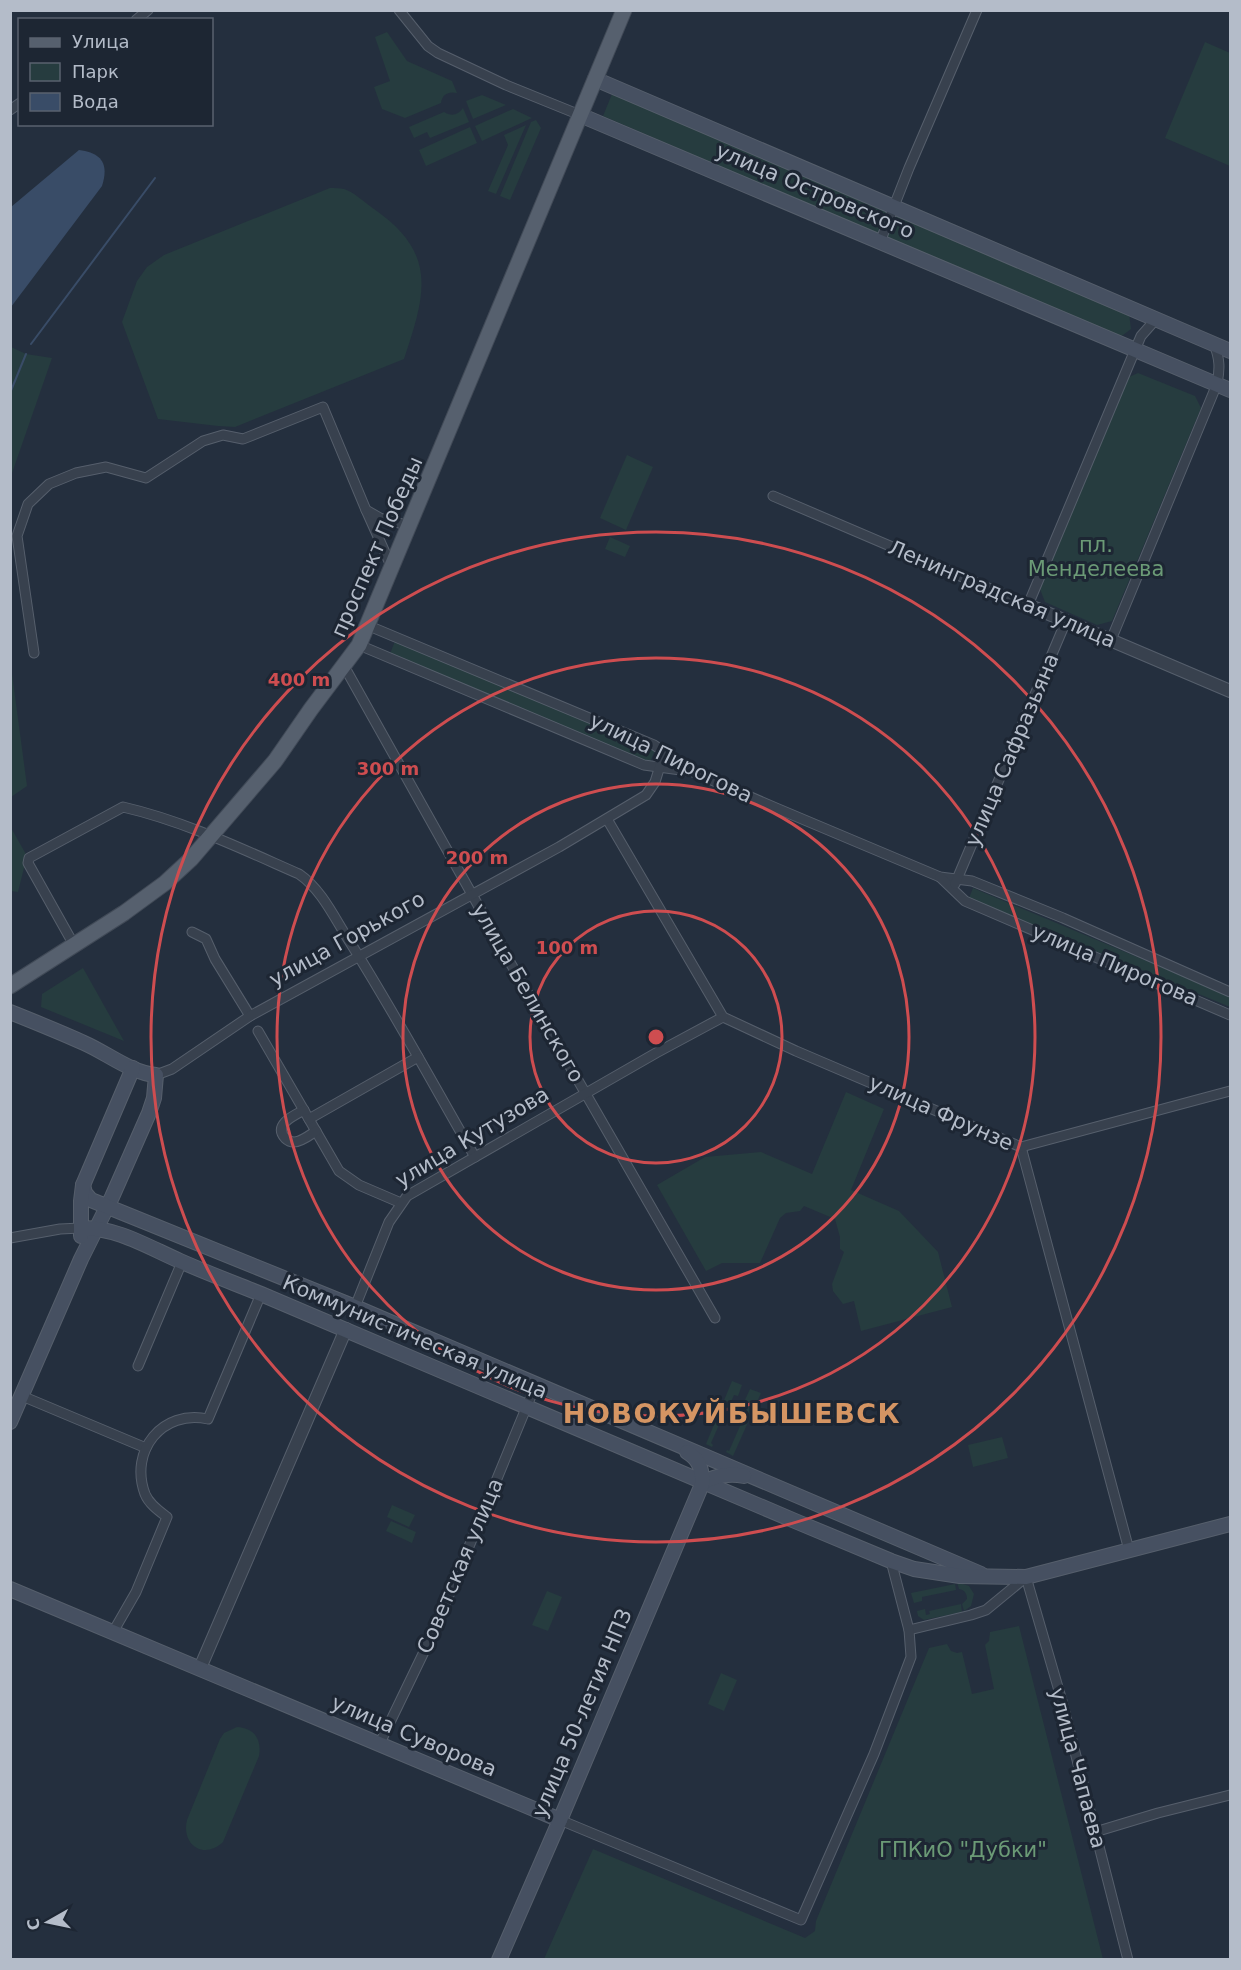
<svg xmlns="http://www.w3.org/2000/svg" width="1241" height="1970" viewBox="0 0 1241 1970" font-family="'DejaVu Sans',sans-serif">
  <rect width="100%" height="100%" fill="#242f3e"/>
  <!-- green -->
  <g fill="#263c3f">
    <path d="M387 32 407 61 452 81 457 93C449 91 442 94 441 103L405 118 382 109 374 87 390 81 375 37Z"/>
    <path d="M1205 42 1230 53V166L1165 138Z"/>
    <path d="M612 94 889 211 880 235 603 116Z"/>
    <path d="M482 95 506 105 473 119 466 101Z"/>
    <path d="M463 108 469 122 430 138 427 132 414 138 409 127 444 112C452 117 458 115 463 108Z"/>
    <path d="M513 109 532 118 482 141 475 126Z"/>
    <path d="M536 120 541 128 510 200 500 196 531 122Z"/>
    <path d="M526 125 496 194 488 191 508 145 504 135Z"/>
    <path d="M470 127 477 143 426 166 419 150Z"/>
    <path d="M330 188C334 188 340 188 344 189 354 192 365 203 374 209 439 254 425 295 404 359L235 427 218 426 158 419 122 322 137 281 147 267 164 255Z"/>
    <path d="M892 213 1129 313 1131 329 1119 338 883 237Z"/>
    <path d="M11 347 26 354 52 358 11 476Z"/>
    <path d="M1138 373 1195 396 1201 408 1112 621 1097 625 1045 602 1040 589 1129 377Z"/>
    <path d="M627 455 653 467 626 530 600 518Z"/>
    <path d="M610 537 630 546 625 557 605 549Z"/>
    <path d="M395 641 656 748 650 762 390 654Z"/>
    <path d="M11 666 27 786 11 797H10Z"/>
    <path d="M10 826 27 856 18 892 11 891Z"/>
    <path d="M973 888 1230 996V1007L969 898Z"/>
    <path d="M83 968 124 1041 41 1007 42 994Z"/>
    <path d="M846 1092 884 1109 851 1190 899 1211 938 1252 952 1307 861 1331 854 1301 843 1304 833 1291 832 1284 844 1252 840 1249V1237L835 1219 804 1206 800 1211 786 1213 780 1218 760 1263H722L706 1271 657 1185 705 1157 761 1152 812 1174Z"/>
    <path d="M732 1381 742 1385 738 1396 734 1395 724 1418H722L711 1443 713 1445 712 1447 706 1444Z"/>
    <path d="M750 1389 761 1393 733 1456 726 1452 727 1450 729 1451 740 1426 738 1425 749 1402 745 1400Z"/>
    <path d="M1002 1437 1008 1458 973 1467 968 1445Z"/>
    <path d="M392 1505 415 1515 409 1527 387 1517Z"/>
    <path d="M391 1521 416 1532 412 1543 386 1531Z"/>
    <path d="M957 1582 969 1586 974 1594 971 1606 964 1611 962 1604 967 1599C967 1594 965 1590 959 1589Z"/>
    <path d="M955 1584 956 1590 922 1597V1601L914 1603 911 1593Z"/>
    <path d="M547 1591 562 1597 548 1631 532 1625Z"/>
    <path d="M961 1604 962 1612 924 1620 918 1616 917 1611 925 1609 926 1615 930 1614 929 1611Z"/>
    <path d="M1019 1626 1103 1959H544L593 1849 805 1938 815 1931 816 1921 929 1648 947 1644 951 1651 957 1653 962 1652 972 1694 994 1689 985 1645 989 1641 990 1632Z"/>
    <path d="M721 1673 737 1680 724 1711 708 1704Z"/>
    <path d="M237 1727C254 1728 262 1739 259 1756L223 1842C204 1860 181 1845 187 1820L220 1739 224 1733Z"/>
  </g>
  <!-- water -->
  <path fill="#394c67" d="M79 150C102 153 109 164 102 186L11 307V207Z"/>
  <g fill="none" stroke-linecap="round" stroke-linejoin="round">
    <!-- stream -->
    <g stroke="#394c67" stroke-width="2">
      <path d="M31 344 155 178"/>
      <path d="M10 393 26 354"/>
    </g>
    <defs>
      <g id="minor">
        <path d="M399 10 428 46 438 53 506 85 580 115"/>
        <path d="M136 20 148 10"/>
        <path d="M10 110 20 103"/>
        <path d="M880 242 909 168 977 10"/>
        <path d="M773 496 1028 605 1135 350 1141 336 1156 319"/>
        <path d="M366 510 392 568"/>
        <path d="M369 626 654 745 693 772 776 808 940 877 972 881 1063 918 1230 992"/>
        <path d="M1111 640 1217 384C1220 369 1220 359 1214 344"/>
        <path d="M359 645 644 765 688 771"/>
        <path d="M34 653 17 536 28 504 49 484 76 473 106 467 146 478 203 441 223 435 243 439 323 407 366 510 380 518 410 526"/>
        <path d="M344 666 511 964 715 1318"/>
        <path d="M607 819 723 1017 796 1051 1021 1147"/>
        <path d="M940 877 965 901 1230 1015"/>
        <path d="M955 884 1066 621"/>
        <path d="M192 932 206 939 215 959 250 1016"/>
        <path d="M74 945 28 863 29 858 123 807C184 821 242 849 299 874 321 889 334 917 348 939 393 1010 433 1084 475 1157"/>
        <path d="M258 1031 339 1171 359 1185 401 1203"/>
        <path d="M156 1075 172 1069 250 1016 559 847 646 795 655 782 664 753"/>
        <path d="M304 1110C295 1115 273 1124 285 1138 287 1140 290 1142 294 1142 301 1142 310 1135 316 1131"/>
        <path d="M309 1119 418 1057"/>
        <path d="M1021 1147 1129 1550"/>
        <path d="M1021 1147 1230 1091"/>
        <path d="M10 1238 60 1229 81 1228"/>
        <path d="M355 1307 389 1222 407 1196 656 1053 723 1017"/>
        <path d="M138 1366 182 1262"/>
        <path d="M22 1396 146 1448"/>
        <path d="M909 1630 971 1615 986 1610 1026 1577 1062 1701 1128 1960"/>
        <path d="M113 1632 136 1592 167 1517C159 1511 149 1504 145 1494 129 1451 162 1409 208 1419L261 1294"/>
        <path d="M379 1745 435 1629 536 1384"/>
        <path d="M560 1820 801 1920 874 1754 911 1657 909 1630 891 1561"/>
        <path d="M1095 1832 1158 1813 1230 1795"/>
      </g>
      <g id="tertiary">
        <path d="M1028 605 1230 691"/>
        <path d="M200 1668 346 1329"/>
      </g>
      <g id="secondary">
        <path d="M595 79 1230 351"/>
        <path d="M580 115 1230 390"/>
        <path d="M10 1012C35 1022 60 1032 84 1043 107 1053 131 1073 156 1075L154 1098 149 1113 112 1197 81 1259 10 1422"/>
        <path d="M83 1185 85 1193 91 1200 355 1307 981 1574"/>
        <path d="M81 1228C116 1227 148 1247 180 1261 207 1273 234 1283 261 1294L795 1521 891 1561 914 1569 960 1576 1026 1577 1230 1524"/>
        <path d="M81 1236V1201L83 1185 133 1068"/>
        <path d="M703 1482C717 1476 728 1473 744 1476"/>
        <path d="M10 1589 560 1820"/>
        <path d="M499 1960 560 1820 703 1482C701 1468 700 1460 687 1452"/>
      </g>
      <path id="primary" d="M10 986 124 913 165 883 191 859 275 761 311 709 359 645 624 10"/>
    </defs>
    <!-- minor casing -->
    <use href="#minor" stroke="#565f6c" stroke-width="11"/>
    <!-- tertiary casing -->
    <use href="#tertiary" stroke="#565f6c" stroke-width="14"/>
    <!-- secondary casing -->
    <use href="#secondary" stroke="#565f6c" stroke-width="16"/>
    <!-- primary casing -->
    <use href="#primary" stroke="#414a57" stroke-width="17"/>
    <!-- minor -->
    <use href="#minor" stroke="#38414e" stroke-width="9"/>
    <!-- tertiary -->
    <use href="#tertiary" stroke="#38414e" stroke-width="12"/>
    <!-- secondary -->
    <use href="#secondary" stroke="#465061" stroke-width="14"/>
    <!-- primary -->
    <use href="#primary" stroke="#56606e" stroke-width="15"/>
  </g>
  <!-- distance rings -->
  <g fill="none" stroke="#ce4d50" stroke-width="3">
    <circle cx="656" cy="1037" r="126"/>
    <circle cx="656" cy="1037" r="253"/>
    <circle cx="656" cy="1037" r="379"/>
    <circle cx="656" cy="1037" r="505"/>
  </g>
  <g text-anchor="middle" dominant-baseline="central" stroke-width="6" stroke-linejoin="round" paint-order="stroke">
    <!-- street labels -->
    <g font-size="21" fill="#b4bcc9" stroke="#1d2633">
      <text transform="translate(815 191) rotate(23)">улица Островского</text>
      <text transform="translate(377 547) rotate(-66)">проспект Победы</text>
      <text transform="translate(1002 594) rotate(23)">Ленинградская улица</text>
      <text transform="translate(1012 750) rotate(-67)">улица Сафразьяна</text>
      <text transform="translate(671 758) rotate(26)">улица Пирогова</text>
      <text transform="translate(347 939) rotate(-29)">улица Горького</text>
      <text transform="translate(1115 965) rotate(23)">улица Пирогова</text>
      <text transform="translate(528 993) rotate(60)">улица Белинского</text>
      <text transform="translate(941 1113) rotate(24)">улица Фрунзе</text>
      <text transform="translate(472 1137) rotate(-31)">улица Кутузова</text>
      <text transform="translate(415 1337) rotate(23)">Коммунистическая улица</text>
      <text transform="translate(460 1566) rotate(-67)">Советская улица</text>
      <text transform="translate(582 1713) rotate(-67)">улица 50-летия НПЗ</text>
      <text transform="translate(414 1736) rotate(23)">улица Суворова</text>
      <text transform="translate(1078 1768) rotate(75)">улица Чапаева</text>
    </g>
    <!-- park labels -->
    <g font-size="21" fill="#6b9a76" stroke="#1d2633">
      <text x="1096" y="545">пл.<tspan x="1096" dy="24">Менделеева</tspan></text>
      <text x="963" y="1850">ГПКиО "Дубки"</text>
    </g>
    <!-- district labels -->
    <g font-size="27" font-weight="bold" letter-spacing="1.5" fill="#d59563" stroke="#1d2633">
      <text x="732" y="1413">НОВОКУЙБЫШЕВСК</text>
    </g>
  </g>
  <circle cx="656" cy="1037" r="9" fill="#ce4d50" stroke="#1d2633" stroke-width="3"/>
  <g font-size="18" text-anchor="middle" font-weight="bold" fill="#ce4d50" stroke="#1d2633" stroke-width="6" stroke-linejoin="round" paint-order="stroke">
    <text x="299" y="686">400 m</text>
    <text x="388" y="775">300 m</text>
    <text x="477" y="864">200 m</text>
    <text x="567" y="954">100 m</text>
  </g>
  <!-- border -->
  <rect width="1241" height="1970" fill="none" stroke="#b4bcc9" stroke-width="24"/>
  <!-- legend -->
  <rect x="18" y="18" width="195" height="108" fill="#1d2633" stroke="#59626f" stroke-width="1.5"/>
  <rect x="30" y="38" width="30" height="9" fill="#56606e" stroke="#59626f" stroke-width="1.5"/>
  <text x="72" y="48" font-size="18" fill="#b4bcc9">Улица</text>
  <rect x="30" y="63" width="30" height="18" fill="#263c3f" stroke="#59626f" stroke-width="1.5"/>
  <text x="72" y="78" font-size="18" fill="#b4bcc9">Парк</text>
  <rect x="30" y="93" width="30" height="18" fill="#394c67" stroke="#59626f" stroke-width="1.5"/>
  <text x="72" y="108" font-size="18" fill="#b4bcc9">Вода</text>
  <!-- north arrow -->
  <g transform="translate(48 1922) rotate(261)" stroke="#1d2633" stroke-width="4.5" paint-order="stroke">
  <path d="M0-4.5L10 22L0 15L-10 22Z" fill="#b4bcc9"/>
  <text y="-9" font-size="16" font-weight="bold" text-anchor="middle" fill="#b4bcc9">С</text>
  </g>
</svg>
